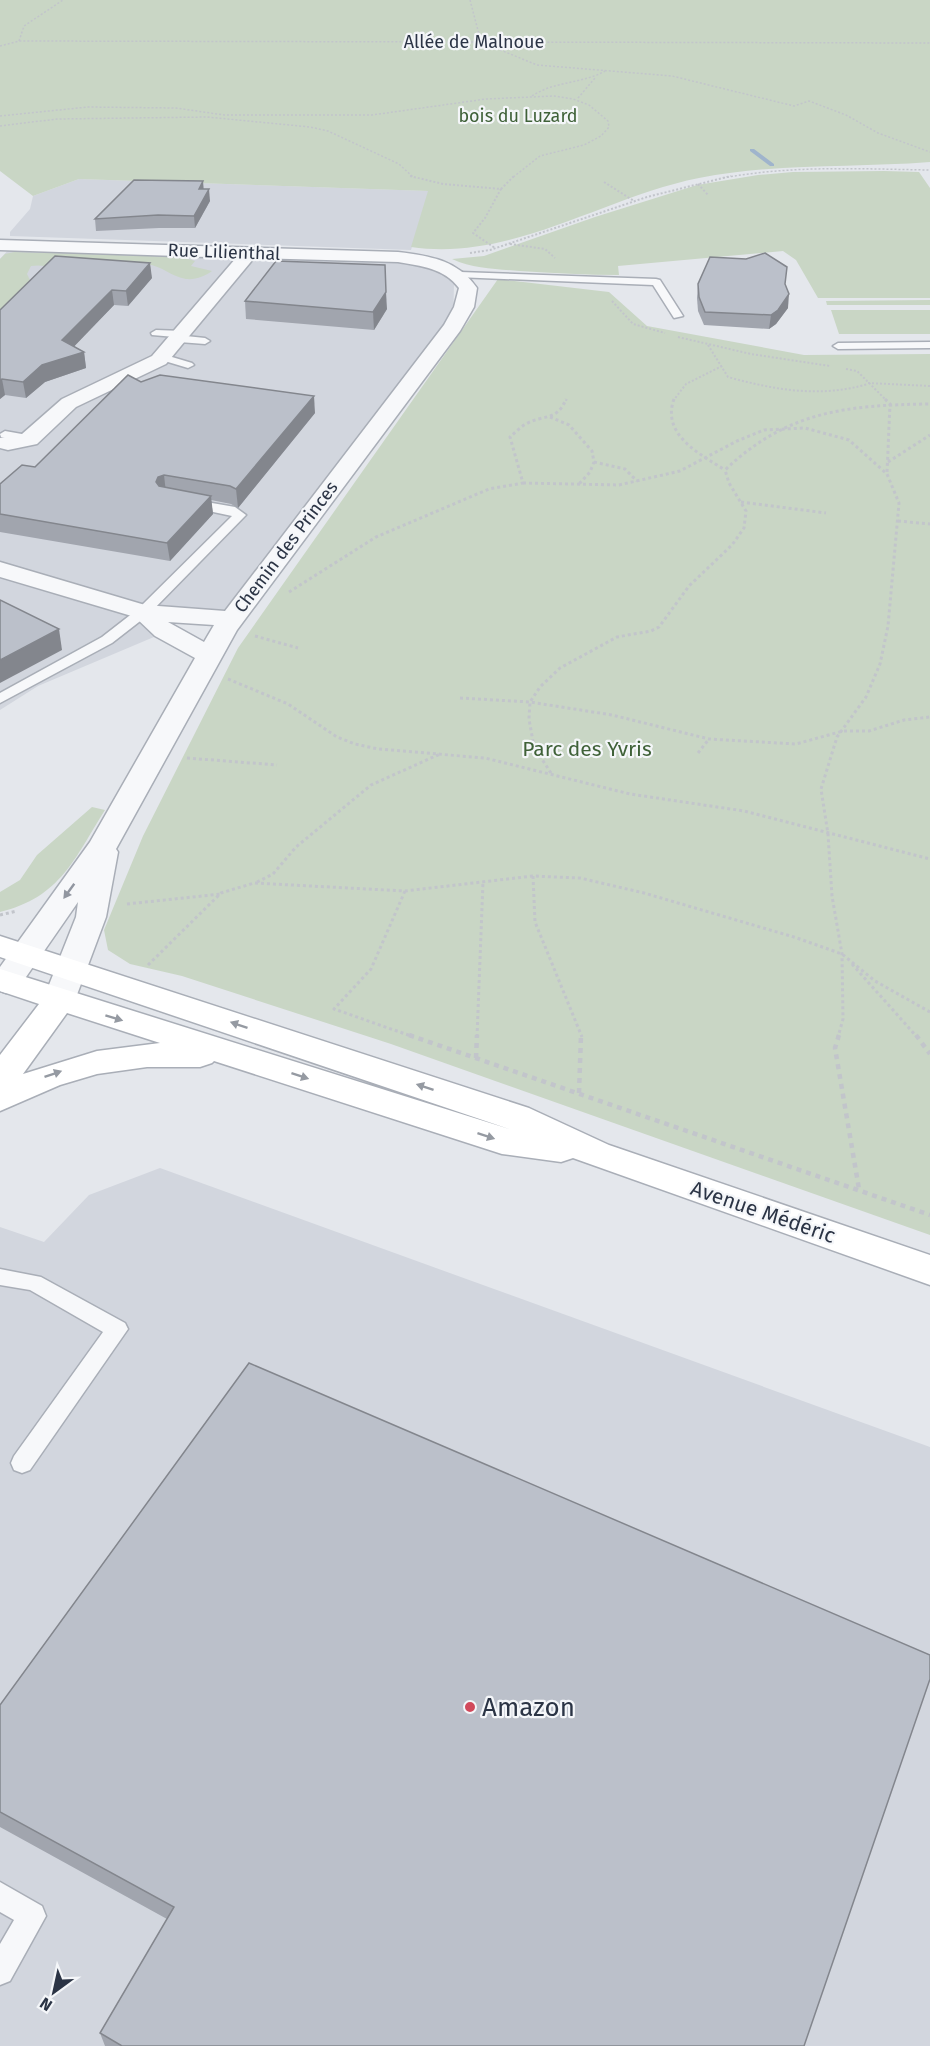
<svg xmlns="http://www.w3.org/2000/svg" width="930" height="2046" viewBox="0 0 930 2046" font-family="'Fira Sans',sans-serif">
  <rect width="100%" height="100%" fill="#e4e7ec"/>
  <!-- built -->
  <g fill="#d2d6de">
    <path d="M79 179 429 191 411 250 10 236V232L30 209 33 196Z"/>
    <path d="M10 248 394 260 439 270 454 284 453 327 232 619 184 616 161 634 38 686 0 710V259Z"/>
    <path d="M160 1168 930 1447V2046H0V1227L44 1242 89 1195Z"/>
  </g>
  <!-- green -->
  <g fill="#c9d6c5">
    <path d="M0 0H930V162C853 168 775 163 699 178 603 197 512 262 411 247L428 191 79 179 33 196 0 171Z"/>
    <path d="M884 171 919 172 930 188V298H818L796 260 783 251 618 266 619 275C586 275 553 273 520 271 497 269 474 269 452 259L484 256 595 217 697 185 758 175 793 172Z"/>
    <path d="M14 252 181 257 195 261 191 266 212 271C205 276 196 280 186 279 172 277 162 266 147 264 121 260 91 268 63 268 52 268 43 264 31 266L27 274 32 284 0 328V259L5 254Z"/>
    <path d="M498 279 609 292 647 326 804 355 930 354V1235L391 1044 182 976 130 964 108 950 104 930 143 836 238 648Z"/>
    <path d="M930 300V305H827L826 301Z"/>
    <path d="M831 310H930V334H839Z"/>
    <path d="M92 807 105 810C74 859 61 897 0 912V892L20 880 37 855Z"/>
  </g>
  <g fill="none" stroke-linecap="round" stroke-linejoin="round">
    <!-- stream -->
    <path fill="#9fb4cc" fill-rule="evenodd" d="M750 149H754L774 164V166H770L750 151Z"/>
    <defs>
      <g id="lane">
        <path d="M460 272 656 279 660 280 683 316 674 318 653 285 456 277 455 275Z"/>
        <path d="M156 330 183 331 188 334 186 336 205 338 210 341 205 344 179 342 175 341V337L152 335 151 333Z"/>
        <path d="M930 342V348L838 349 833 346 838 343Z"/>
        <path d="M162 354 192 363 194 365 188 368 158 359 157 357Z"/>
        <path d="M5 431 33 436 35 439 29 443 1 437 0 434Z"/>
        <path d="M189 499 235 507 246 515 148 615 112 643 0 703V693L102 637 138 609 232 516 185 506 183 503Z"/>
        <path d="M0 1269 41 1277 125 1323 128 1329 30 1470 22 1473 14 1470 11 1463 14 1456 103 1332 30 1290 0 1285Z"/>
        <path d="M0 1882 42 1906 46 1916 10 1981 0 1985V1944L14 1920 0 1912Z"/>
      </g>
      <path id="street" d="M0 240 398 252C430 256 458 260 477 288L474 307 460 331 237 630 116 849 118 852 106 917 75 1000 71 1008 59 1011 47 1008 43 1000 76 917 78 902 17 990 6 993 0 991V967L90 842 195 658 155 636 135 617 0 577V562L145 605 225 611 444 325 454 307 459 288C444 268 421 266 398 262L254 258 166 364 76 407 37 444 8 450 0 448V438L22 434 62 399 152 356 236 258 0 250ZM168 622 214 625 204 642Z"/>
      <path id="secondary" d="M0 936 529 1108 609 1145 930 1255V1285L573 1158 561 1162 502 1154 214 1061 212 1063 200 1067H147L97 1074 60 1085 0 1111V1055L39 1004 0 991V969L512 1130 0 957ZM67 1013 160 1043 97 1051 23 1074Z"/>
    </defs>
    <!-- lane casing -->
    <use href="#lane" stroke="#a9aeb7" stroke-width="3"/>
    <!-- street casing -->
    <use href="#street" stroke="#a9aeb7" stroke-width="3"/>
    <!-- secondary casing -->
    <use href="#secondary" stroke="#a9aeb7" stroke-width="3"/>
    <!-- path-far3 -->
    <g stroke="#c2c5cb" stroke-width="1.5" stroke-dasharray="2 2" stroke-linecap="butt">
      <path d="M470 0 481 42 537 65 672 76 794 106 809 101 846 115 878 133 930 152"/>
      <path d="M19 41 24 26 63 0"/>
      <path d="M0 46 19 41 930 43"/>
      <path d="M532 96C554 81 582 84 605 71"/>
      <path d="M578 98 595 78"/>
      <path d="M0 116 88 107 176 108 224 115H372L486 99 554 96 573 99 589 105 608 121 609 127 601 136 584 145 540 156 512 178"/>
      <path d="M0 126 57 119 207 117 310 127 328 131 399 164 414 178"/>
      <path d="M723 178C792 165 861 169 930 170"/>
    </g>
    <!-- path-far2 -->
    <g stroke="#c2c5cb" stroke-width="2" stroke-dasharray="2 2" stroke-linecap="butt">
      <path d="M410 176 443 184 501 189 485 218 473 233 495 248"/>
      <path d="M604 182 634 201"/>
      <path d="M698 184 708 195"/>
      <path d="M501 189 514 176"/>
      <path d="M510 244 545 249 555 258"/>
      <path d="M470 253 490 250 647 197 731 176"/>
      <path d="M612 301 633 324 665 333"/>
      <path d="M678 337 751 354 830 366"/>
      <path d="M708 345 728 377C775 390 820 398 868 384"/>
      <path d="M846 369 857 371 887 401"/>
      <path d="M868 383 930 386"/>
      <path d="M566 401 567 398"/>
      <path d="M673 401 686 384 722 366"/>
    </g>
    <!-- path-far1 -->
    <g stroke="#c2c5cb" stroke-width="3" stroke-dasharray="3 3" stroke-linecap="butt">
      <path d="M674 399C661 435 700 454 725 470"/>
      <path d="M885 399 890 404 887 473"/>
      <path d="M550 417 569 425 592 451 594 462 590 472 579 484"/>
      <path d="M594 462 625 469 637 481"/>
      <path d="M888 462 930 435"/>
      <path d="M523 483 619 485 680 471 737 441 764 430 805 428 849 440 887 474 899 503 888 626 880 664 866 697 837 737 821 789 828 834 832 896 842 954 843 1019 838 1037"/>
      <path d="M741 502 826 513"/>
      <path d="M898 521 930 524"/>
      <path d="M289 592 376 537 489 489 523 483 510 437C515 433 520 427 526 424 543 414 557 422 566 399"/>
      <path d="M255 636 298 648"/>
      <path d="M228 679 288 704 337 737 355 744 378 749 485 758 630 794 744 811 930 859"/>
      <path d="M460 698 530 702 612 715 709 739 796 744 843 731H869L904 720 930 717"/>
      <path d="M698 753 709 739"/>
      <path d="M187 758 277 765"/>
      <path d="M551 773 534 747 529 719 530 702 540 687 560 668 617 637 651 631 659 627 689 586 732 545 744 528 746 511 729 483 725 470C787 411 847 405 930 404"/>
      <path d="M533 876 535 922 582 1037"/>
      <path d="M257 882 273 874 296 847 371 785 440 754"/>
      <path d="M405 891 371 969 334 1009 414 1037"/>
      <path d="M127 904 221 894"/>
      <path d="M0 915 17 911"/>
      <path d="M852 964 917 1037"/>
      <path d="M148 965 221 893 254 883 405 891 533 876 580 878 644 893 794 937 842 954 875 981 930 1012"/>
      <path d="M477 1037 483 882"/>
    </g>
    <!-- path -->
    <g stroke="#c2c5cb" stroke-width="4.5" stroke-dasharray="5 5" stroke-linecap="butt">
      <path d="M409 1035 930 1215"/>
      <path d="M839 1035 835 1048 859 1189"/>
      <path d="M916 1035 930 1054"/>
      <path d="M476 1058 477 1035"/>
      <path d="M579 1093 581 1035"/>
    </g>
    <!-- lane -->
    <use href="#lane" fill="#f7f8fa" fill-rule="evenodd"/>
    <!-- street -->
    <use href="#street" fill="#f7f8fa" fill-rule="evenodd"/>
    <!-- secondary -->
    <use href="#secondary" fill="#fff" fill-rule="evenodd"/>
  </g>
  <!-- wall -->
  <g fill="#a1a5ae">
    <path d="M203 189 210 201 195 228H159L96 231 95 219Z"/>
    <path d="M152 278 128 306 114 305 74 346 84 352 86 368 45 382 26 398 5 395 0 399V310Z"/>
    <path d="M698 284 785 285 788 308 776 324 769 329 704 325 698 311 697 298Z"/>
    <path d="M245 301 387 309 374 330 246 319Z"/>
    <path d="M315 413 238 508 231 504 211 500 213 514 170 561 0 532V484L35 467Z"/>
    <path d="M0 1705 804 2046H105L100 2033 167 1919 0 1827Z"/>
  </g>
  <!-- shaded-wall -->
  <g fill="#83868d">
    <path d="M203 181 204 193 199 189Z"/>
    <path d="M209 189 210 201 195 228 194 216Z"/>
    <path d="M150 263 152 278 128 306 126 291Z"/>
    <path d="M112 290 114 305 65 356 62 340Z"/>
    <path d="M386 292 387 309 374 330 373 312Z"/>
    <path d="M789 294 788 308 776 324 769 329 771 315Z"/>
    <path d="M84 352 86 368 45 382 26 398 23 382 42 365Z"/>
    <path d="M2 379 5 395 0 399V380Z"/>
    <path d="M314 396 315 413 238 508 236 489Z"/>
    <path d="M164 475 166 493 156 482 158 477Z"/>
    <path d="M211 496 213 514 170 561 167 543Z"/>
    <path d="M59 629 62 650 0 683V660Z"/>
  </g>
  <!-- building -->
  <g fill="#bbc0ca" stroke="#83868d" stroke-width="1.5">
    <path d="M134 180 203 181 199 189H209L194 216 158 215 95 219Z"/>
    <path d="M765 253 787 267 785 284 789 294 778 310 771 315 705 312 699 297 698 284 710 257 746 259Z"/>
    <path d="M55 256 150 263 126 291 112 290 62 340 84 352 42 365 23 382 2 379 0 380V310Z"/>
    <path d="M276 261 385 265 386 292 373 312 245 301Z"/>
    <path d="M128 375 141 382 160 375 314 396 236 489 230 486 164 475 158 477 156 482 159 486 211 496 167 543 0 514V484L22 465 35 467Z"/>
    <path d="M0 600 59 629 0 660Z"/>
    <path d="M249 1363 930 1655V1679L804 2046H122L100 2033 174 1907 0 1812V1705Z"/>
  </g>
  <!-- one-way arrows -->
  <defs><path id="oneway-solid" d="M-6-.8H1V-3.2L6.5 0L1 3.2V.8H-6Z" transform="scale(1.5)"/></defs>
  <use fill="#9196a0" href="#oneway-solid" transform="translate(69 891) rotate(126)"/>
  <g fill="#959aa2">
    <use href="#oneway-solid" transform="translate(114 1018) rotate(17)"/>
    <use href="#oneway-solid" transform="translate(239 1025) rotate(-161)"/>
    <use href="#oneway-solid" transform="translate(53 1074) rotate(-19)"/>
    <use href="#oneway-solid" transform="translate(300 1076) rotate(18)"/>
    <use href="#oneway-solid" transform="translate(425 1087) rotate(-162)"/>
    <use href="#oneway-solid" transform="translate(486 1136) rotate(18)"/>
  </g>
  <!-- markers -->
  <circle fill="#d1495b" stroke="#f4f6f9" stroke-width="2" cx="470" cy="1707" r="6"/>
  <g text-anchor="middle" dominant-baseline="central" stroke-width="4.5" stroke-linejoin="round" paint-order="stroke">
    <!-- far-street labels -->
    <g font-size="18" fill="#2b3445" stroke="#f4f6f9">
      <text x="474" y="42">Allée de Malnoue</text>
      <text transform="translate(224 252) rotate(2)">Rue Lilienthal</text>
      <text transform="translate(286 547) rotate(-53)">Chemin des Princes</text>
    </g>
    <!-- far-park labels -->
    <g font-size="18" fill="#3f6138" stroke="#f4f6f9">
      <text x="518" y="116">bois du Luzard</text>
    </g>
    <!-- park labels -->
    <g font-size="21" fill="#3f6138" stroke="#f4f6f9">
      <text x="587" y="749">Parc des Yvris</text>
    </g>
    <!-- street labels -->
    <g font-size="21" fill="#2b3445" stroke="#f4f6f9">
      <text transform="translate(763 1212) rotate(19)">Avenue Médéric</text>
    </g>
    <!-- near-poi labels -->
    <g font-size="26" fill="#2b3445" stroke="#f4f6f9" text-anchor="start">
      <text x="482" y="1707">Amazon</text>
    </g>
  </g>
  <!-- north arrow -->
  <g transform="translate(54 1992) rotate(213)" stroke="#f4f6f9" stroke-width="4.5" paint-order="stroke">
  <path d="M0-4.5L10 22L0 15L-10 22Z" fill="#2b3445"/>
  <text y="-9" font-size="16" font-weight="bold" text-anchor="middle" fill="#2b3445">N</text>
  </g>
</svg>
